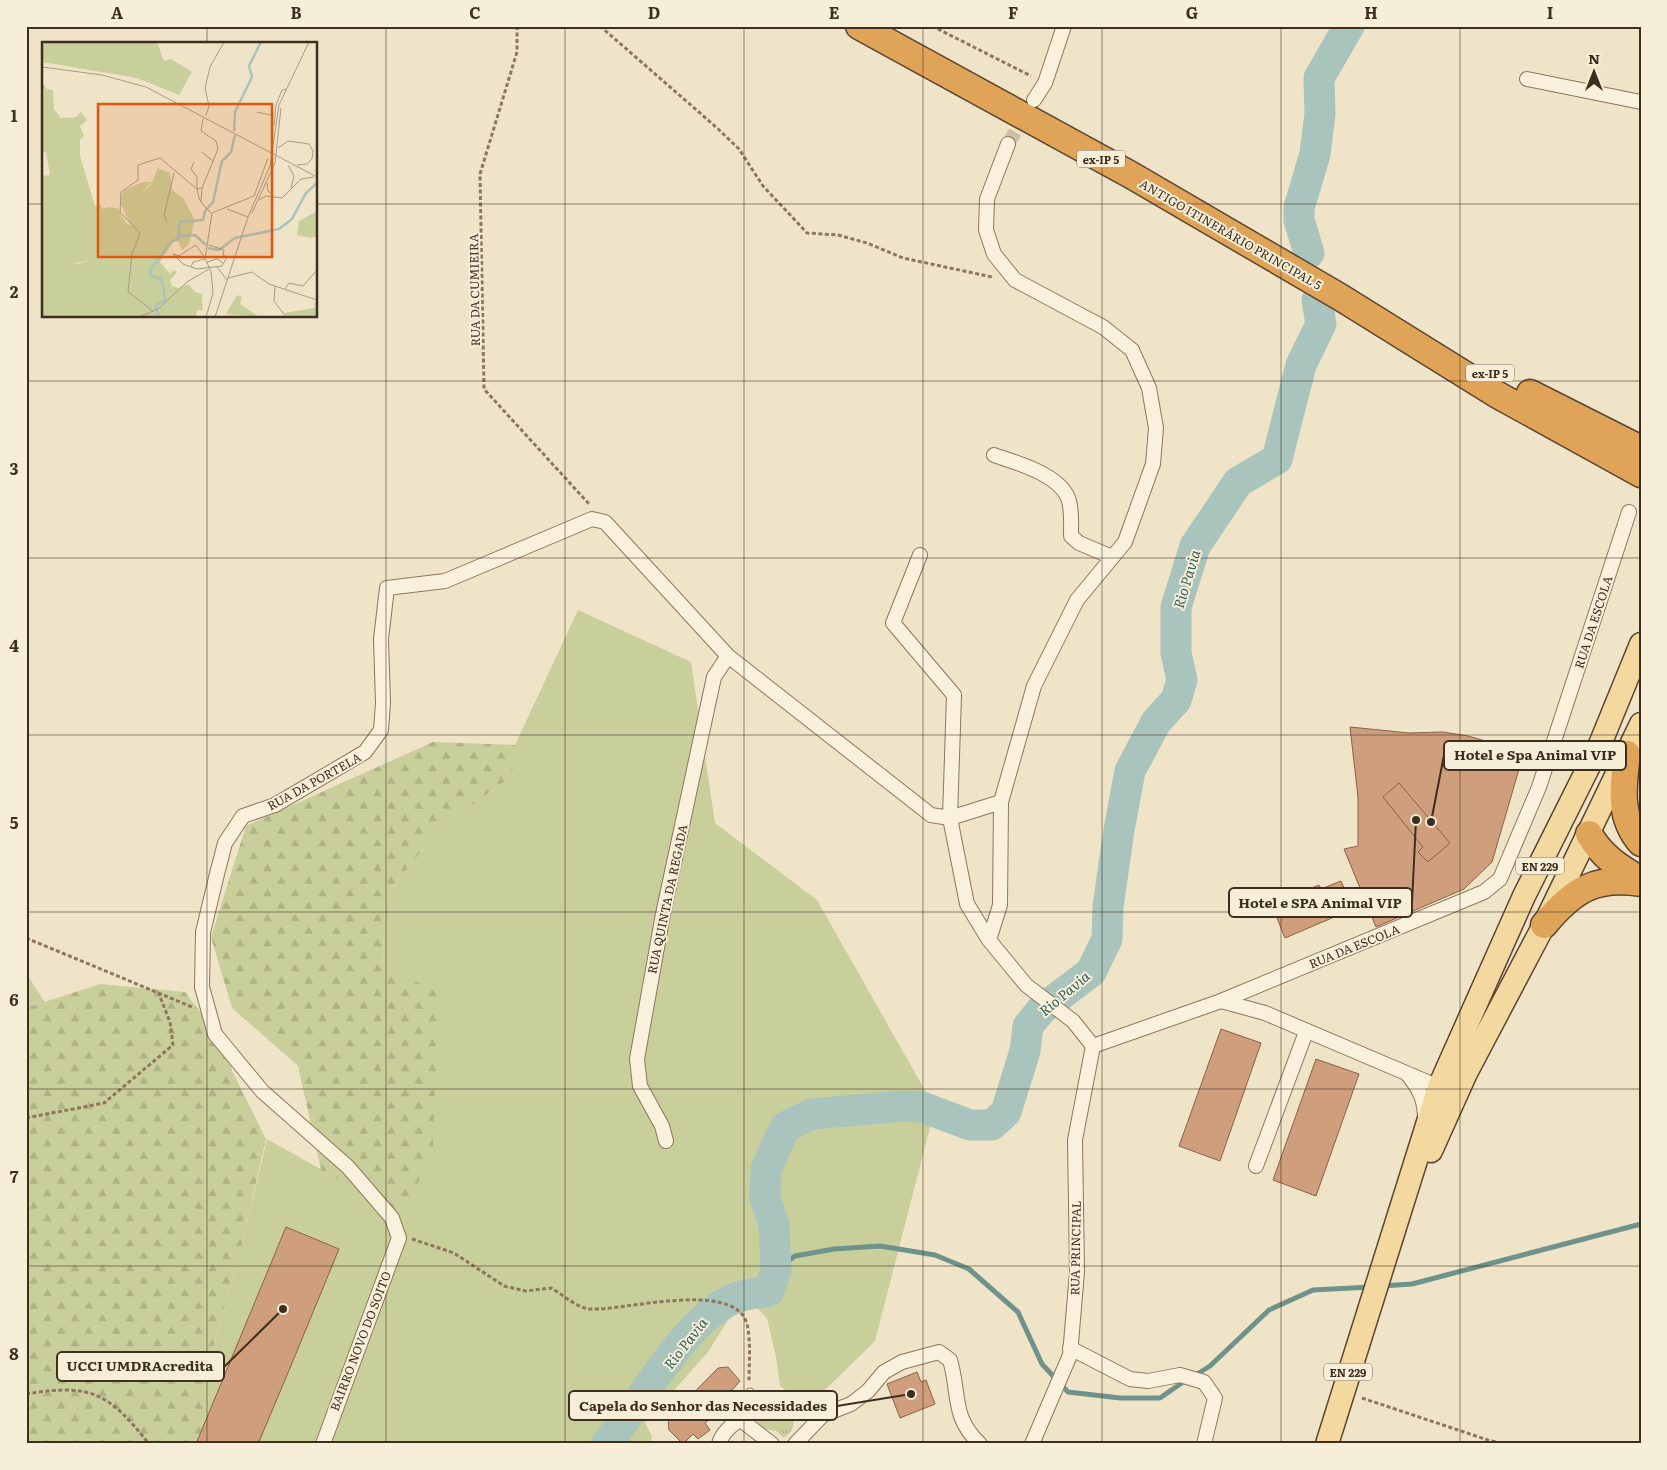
<svg xmlns="http://www.w3.org/2000/svg" width="1667" height="1470" viewBox="0 0 1667 1470" font-family="Literata,serif">
  <defs>
    <pattern id="forest-firs" width="22" height="20" patternUnits="userSpaceOnUse" patternTransform="scale(1.25)"><rect width="22" height="20" fill="#c9cf9b"/><path d="M5 1l3.5 6h-7zM16 11l3.5 6h-7z" fill="#aeb285"/></pattern>
    <pattern id="park-tufts" width="24" height="20" patternUnits="userSpaceOnUse" patternTransform="scale(1.25)"><rect width="24" height="20" fill="#c9cf9b"/><path d="M3 7l-1-3M5 7V3M7 7l1-3M15 17l-1-3M17 17v-4M19 17l1-3" fill="none" stroke="#aeb285"/></pattern>
  </defs>
  <rect width="100%" height="100%" fill="#f0e4c8"/>
  <!-- grass -->
  <g fill="#c9cf9b">
    <path d="M578 610 691 662 715 823 817 900 935 1108 875 1341 826 1389 810 1399 793 1396 780 1386 776 1357 767 1318 756 1307 730 1317 708 1352 645 1423 652 1436 650 1444H203L211 1355 243 1239 267 1139 404 1216 383 966 385 895 443 826 512 776 515 745Z"/>
    <path d="M26 973 51 1012 26 1025Z"/>
  </g>
  <!-- forest -->
  <g fill="url(#forest-firs)">
    <path d="M433 742 515 745 512 776 443 826 385 895 383 966 438 992 433 1147 404 1216 321 1170 298 1066 232 1008 211 937 246 826Z"/>
    <path d="M100 984 185 992 229 1050 232 1071 266 1139 243 1239 211 1355 203 1444H26V1008Z"/>
  </g>
  <!-- park -->
  <path fill="url(#park-tufts)" d="M755 1396C773 1396 779 1407 796 1413L792 1430 784 1438 776 1431 759 1428 754 1408Z"/>
  <g fill="none" stroke-linecap="round" stroke-linejoin="round">
    <!-- stream -->
    <g stroke="#6f938a" stroke-width="5">
      <path d="M776 1270 795 1256 834 1249 880 1246 935 1255 969 1269 1018 1312 1042 1364 1068 1392 1120 1398H1160L1186 1380"/>
      <path d="M1382 1286 1412 1284 1641 1224"/>
      <path d="M1194 1376 1210 1366 1269 1310 1313 1290 1371 1287"/>
    </g>
    <!-- river -->
    <g stroke="#a9c4bc" stroke-width="31">
      <path d="M1309 253 1299 220V208L1315 154 1320 114 1319 78 1349 26"/>
      <path d="M606 1444C642 1402 684 1320 735 1298 745 1294 758 1293 769 1291L776 1270 774 1225 765 1198 766 1169 785 1127 812 1114 903 1106 922 1107 970 1125H992L1006 1112 1025 1051 1028 1026 1042 1009 1091 972 1107 939 1108 907 1119 830 1130 771 1156 722 1176 700 1182 680 1176 653V607L1195 546 1238 482 1277 459 1301 365 1321 324 1317 300"/>
    </g>
  </g>
  <!-- building -->
  <g fill="#cf9f7d" stroke="#8d5f41">
    <path d="M1350 727 1409 733 1443 732 1468 736 1524 752 1492 862 1464 889 1376 927 1344 849 1358 846V797Z"/>
    <path d="M1399 783 1450 843 1428 862 1418 852 1423 847 1383 797Z"/>
    <path d="M1341 881 1353 909 1285 938 1277 918 1280 917 1276 907 1296 899 1295 895 1319 885 1321 889Z"/>
    <path d="M1221 1029 1261 1043 1220 1161 1179 1146Z"/>
    <path d="M1316 1059 1359 1074 1316 1196 1273 1180Z"/>
    <path d="M286 1227 339 1249 290 1368 258 1444H196Z"/>
    <path d="M728 1367 740 1381 725 1398 736 1411 726 1421 715 1415 705 1423 710 1430 698 1439 693 1434 683 1444 669 1430 668 1419 718 1368Z"/>
    <path d="M917 1372 921 1382 926 1380 935 1404 900 1418 887 1384Z"/>
  </g>
  <g fill="none" stroke-linecap="round" stroke-linejoin="round">
    <!-- street-tunnel -->
    <path stroke="#ccc0a6" stroke-width="14" stroke-dasharray="14 7" stroke-linecap="butt" d="M1008 144 1027 112"/>
    <defs>
      <path id="lane" d="M741 1420 749 1401 750 1392"/>
      <g id="street">
        <path d="M1527 79 1641 102"/>
        <path d="M1034 100 1045 83 1064 26"/>
        <path d="M994 455C1017 463 1062 475 1069 501 1072 512 1071 525 1071 536L1079 543 1112 557"/>
        <path d="M1001 802 1034 686 1077 600 1125 542 1153 464 1156 428 1149 388 1132 350 1103 327 1015 280 994 254 986 230 987 199 1008 144"/>
        <path d="M989 940 1000 905 1001 802 950 818 967 904 989 940 1026 985 1073 1021 1093 1046"/>
        <path d="M1221 1001 1265 1013 1439 1087H1446"/>
        <path d="M1093 1046 1221 1001 1484 892 1500 879 1539 787 1629 512"/>
        <path d="M1408 1075C1420 1090 1425 1100 1425 1119"/>
        <path d="M666 1141 662 1126 640 1086 637 1059 663 914 714 677 728 656"/>
        <path d="M1256 1166 1306 1032"/>
        <path d="M1070 1348 1130 1379 1148 1381 1180 1375 1204 1382 1215 1398 1204 1444"/>
        <path d="M323 1444 399 1238 392 1218 348 1167 262 1091 215 1034 202 987 203 932 217 874 225 843 243 816 275 805 365 752 381 730 383 703 381 639 387 588 445 581 592 519 605 522 728 656 931 815 950 818 954 695 893 623 920 555"/>
        <path d="M719 1444C721 1435 732 1423 741 1420L772 1444"/>
        <path d="M795 1444 823 1415 851 1404 868 1391 884 1372 902 1362 939 1352 950 1360C960 1393 951 1417 980 1444"/>
        <path d="M1032 1444 1070 1355 1077 1272 1075 1140 1093 1046"/>
      </g>
      <g id="primary">
        <path d="M1431 1151 1466 1073 1544 925 1641 724"/>
        <path d="M1327 1444 1439 1087 1524 896 1601 742 1641 644"/>
      </g>
      <g id="highway">
        <path d="M859 26 1131 175 1340 297 1496 394 1641 474"/>
        <path d="M1530 393 1641 449"/>
        <path d="M1627 754C1623 786 1618 817 1641 843"/>
        <path d="M1589 834C1601 856 1620 868 1641 880"/>
        <path d="M1544 925C1573 890 1595 876 1641 883"/>
      </g>
    </defs>
    <!-- lane casing -->
    <use href="#lane" stroke="#8d765c" stroke-width="9"/>
    <!-- street casing -->
    <use href="#street" stroke="#8d765c" stroke-width="16"/>
    <!-- primary casing -->
    <use href="#primary" stroke="#5b4430" stroke-width="25"/>
    <!-- highway casing -->
    <use href="#highway" stroke="#5b4430" stroke-width="29"/>
    <!-- path -->
    <g stroke="#8d765c" stroke-width="3" stroke-dasharray="4 2.5" stroke-linecap="butt">
      <path d="M517 26V52L480 174 484 389 589 504"/>
      <path d="M600 26 716 127 739 149 763 186 807 233 838 235 867 243 903 258 992 277"/>
      <path d="M932 26 1031 76"/>
      <path d="M26 938 192 1007"/>
      <path d="M26 1118 104 1103 173 1045 170 1022 159 994"/>
      <path d="M412 1239 454 1253 504 1286 526 1291 551 1288C564 1295 576 1308 591 1309 623 1311 735 1279 747 1324 751 1341 749 1363 749 1381"/>
      <path d="M26 1394C91 1383 109 1393 149 1444"/>
      <path d="M1362 1398 1491 1441 1507 1444"/>
    </g>
    <!-- lane -->
    <use href="#lane" stroke="#faf1dc" stroke-width="7"/>
    <!-- street -->
    <use href="#street" stroke="#faf1dc" stroke-width="14"/>
    <!-- primary -->
    <use href="#primary" stroke="#f3d9a0" stroke-width="22"/>
    <!-- highway -->
    <use href="#highway" stroke="#e0a458" stroke-width="26"/>
  </g>
  <!-- grid -->
  <path fill="none" stroke="#3d2e20" stroke-width="1" stroke-opacity="0.55" d="M207 26V44M386 26V1444M565 26V1444M744 26V1444M923 26V1444M1102 26V1444M1281 26V1444M1460 26V1444M26 204H44M316 204H1641M207 316V1444M26 381H1641M26 558H1641M26 735H1641M26 912H1641M26 1089H1641M26 1266H1641"/>
  <g text-anchor="middle" dominant-baseline="central" stroke-width="4" stroke-linejoin="round" paint-order="stroke">
    <!-- shield labels -->
    <g fill="#f7eed8" stroke="#756857" stroke-width="1">
      <rect x="1077" y="150.5" width="48" height="17" rx="4"/>
      <rect x="1466" y="364.5" width="48" height="17" rx="4"/>
      <rect x="1516" y="857.5" width="48" height="17" rx="4"/>
      <rect x="1324" y="1363.5" width="48" height="17" rx="4"/>
    </g>
    <g font-size="11" font-weight="bold" fill="#3d2e20">
      <text x="1101" y="159">ex-IP 5</text>
      <text x="1490" y="373">ex-IP 5</text>
      <text x="1540" y="866">EN 229</text>
      <text x="1348" y="1372">EN 229</text>
    </g>
    <!-- street labels -->
    <g font-size="12" fill="#3d2e20" stroke="#f7eed8">
      <text transform="translate(1231 234) rotate(30)">ANTIGO ITINERÁRIO PRINCIPAL 5</text>
      <text transform="translate(474 290) rotate(-91)">RUA DA CUMIEIRA</text>
      <text transform="translate(1593 622) rotate(-72)">RUA DA ESCOLA</text>
      <text transform="translate(314 781) rotate(-29)">RUA DA PORTELA</text>
      <text transform="translate(667 899) rotate(-78)">RUA QUINTA DA REGADA</text>
      <text transform="translate(1354 946) rotate(-22)">RUA DA ESCOLA</text>
      <text transform="translate(1075 1248) rotate(-89)">RUA PRINCIPAL</text>
      <text transform="translate(360 1341) rotate(-69)">BAIRRO NOVO DO SOITO</text>
    </g>
    <!-- water labels -->
    <g font-size="14" font-style="italic" fill="#2f5d5a" stroke="#f7eed8">
      <text transform="translate(1186 579) rotate(-73)">Rio Pavia</text>
      <text transform="translate(1064 993) rotate(-40)">Rio Pavia</text>
      <text transform="translate(685 1343) rotate(-52)">Rio Pavia</text>
    </g>
  </g>
  <!-- overview -->
  <g transform="translate(42 42)">
    <rect width="275" height="275" fill="#f0e4c8"/>
    <path d="M0 0H115L122 19 129 17 150 30 137 53 95 36 0 20ZM0 40 5 47 11 48 12 67 19 76 34 75 39 70 45 78 38 84 42 94 38 98V114L53 164 58 162 61 168 36 181V187L49 212 47 219 32 221 75 232 84 181 98 189 96 155 109 143 116 126 128 131 130 148 141 156 153 178 147 202 140 208 136 199H132L118 220 128 232 132 228 135 230 128 238 130 244 136 246 146 242 153 250 160 252 161 269 155 268 154 275H0V134L8 133 4 110 0 111ZM195 253 200 255 198 262 217 275 184 272ZM273 259 275 275H245L242 271 272 266Z" fill="#c9cf9b"/>
    <path d="M101 140H110L96 155V163L102 166 98 189 89 184 78 160 82 148ZM20 161 44 173 66 165 75 166 84 181 76 232 64 238 52 239 20 233 22 225 47 219 49 212 36 187V181L23 178 14 164ZM275 169V194L268 196 255 193 257 179Z" fill="#c9cf9b"/>
    <path fill="none" stroke="#a9c4bc" stroke-width="2.5" d="M192 89 193 70 210 35 207 24 219 0M137 194 153 193 164 203M166 206 177 208 193 196 237 187 250 177 264 151 275 141M118 275 113 264 123 258 121 245 119 237 109 234 108 228 130 199 136 197 138 180 161 178 163 169 171 160 180 119 189 110 193 93"/>
    <path fill="none" stroke="#a89b85" stroke-width="1" d="M0 25 60 33 104 45 275 135M215 70 232 74M164 73 167 64 163 46 168 25 182 0M232 84 234 63 240 48 244 47M236 106 246 99 267 102 271 109 270 117 265 122 255 123M160 110 172 120M246 123 252 134 249 146M225 141 226 149 232 154M160 146 176 107 174 99 159 89 161 77M217 158 224 154 240 156 259 137 272 135M159 160 160 146 155 147 157 156 159 160 163 165 169 171M185 167 206 175M170 171 212 154 226 116M210 171 233 121 239 66M125 181 122 173 132 131M138 213 154 203 163 216M138 214 131 212 141 222 155 227 180 224 185 215 181 213 182 208 167 203M165 220 175 217 181 221M149 225 151 220 163 217M175 225 185 238M186 236 210 230 227 242 275 258M233 244 232 259 244 275M243 247 247 241 261 244 275 228M111 269 86 250 90 212 98 191 78 170 79 150 96 138V123L118 116 155 147V135L149 127 152 120M97 275 116 267 145 240 167 227M164 275 171 251 169 229 163 217 170 171M173 275 206 175 228 124 237 63 267 0"/>
    <path fill="#df570d" fill-opacity="0.15" stroke="#df570d" stroke-width="2.5" d="M56 62H230V215H56Z"/>
    <rect width="275" height="275" fill="none" stroke="#3d2e20" stroke-width="2.5"/>
  </g>
  <!-- callouts -->
  <path fill="none" stroke="#3d2e20" stroke-width="2" d="M1431 822L1444 755M1416 820L1412 903M283 1309L224 1367M911 1394L837 1406"/>
  <g fill="#3d2e20" stroke="#f7eed8" stroke-width="2">
    <circle cx="1431" cy="822" r="5"/>
    <circle cx="1416" cy="820" r="5"/>
    <circle cx="283" cy="1309" r="5"/>
    <circle cx="911" cy="1394" r="5"/>
  </g>
  <g fill="#f7eed8" stroke="#3d2e20" stroke-width="2">
    <rect x="1444" y="741" width="182" height="29" rx="5"/>
    <rect x="1229" y="888" width="183" height="29" rx="5"/>
    <rect x="57" y="1352" width="167" height="29" rx="5"/>
    <rect x="569" y="1391" width="268" height="29" rx="5"/>
  </g>
  <g font-size="14" text-anchor="middle" font-weight="bold" fill="#3d2e20">
    <text x="1535" y="760">Hotel e Spa Animal VIP</text>
    <text x="1320" y="908">Hotel e SPA Animal VIP</text>
    <text x="140" y="1371">UCCI UMDRAcredita</text>
    <text x="703" y="1411">Capela do Senhor das Necessidades</text>
  </g>
  <!-- border -->
  <rect width="1667" height="1470" fill="none" stroke="#f7eed8" stroke-width="55"/>
  <!-- north arrow -->
  <g transform="translate(1594 72)" stroke="#f7eed8" stroke-width="4" paint-order="stroke">
  <path d="M0-4L9 19L0 12L-9 19Z" fill="#3d2e20"/>
  <text y="-8" font-size="14" font-weight="bold" text-anchor="middle" fill="#3d2e20">N</text>
  </g>
  <rect x="28" y="28" width="1612" height="1414" fill="none" stroke="#3d2e20" stroke-width="2"/>
  <g font-size="16" text-anchor="middle" font-weight="bold" fill="#3d2e20">
    <text x="117" y="19">A</text>
    <text x="296" y="19">B</text>
    <text x="475" y="19">C</text>
    <text x="654" y="19">D</text>
    <text x="834" y="19">E</text>
    <text x="1013" y="19">F</text>
    <text x="1192" y="19">G</text>
    <text x="1371" y="19">H</text>
    <text x="1550" y="19">I</text>
    <text x="14" y="122">1</text>
    <text x="14" y="298">2</text>
    <text x="14" y="475">3</text>
    <text x="14" y="652">4</text>
    <text x="14" y="829">5</text>
    <text x="14" y="1006">6</text>
    <text x="14" y="1183">7</text>
    <text x="14" y="1360">8</text>
  </g>
</svg>
